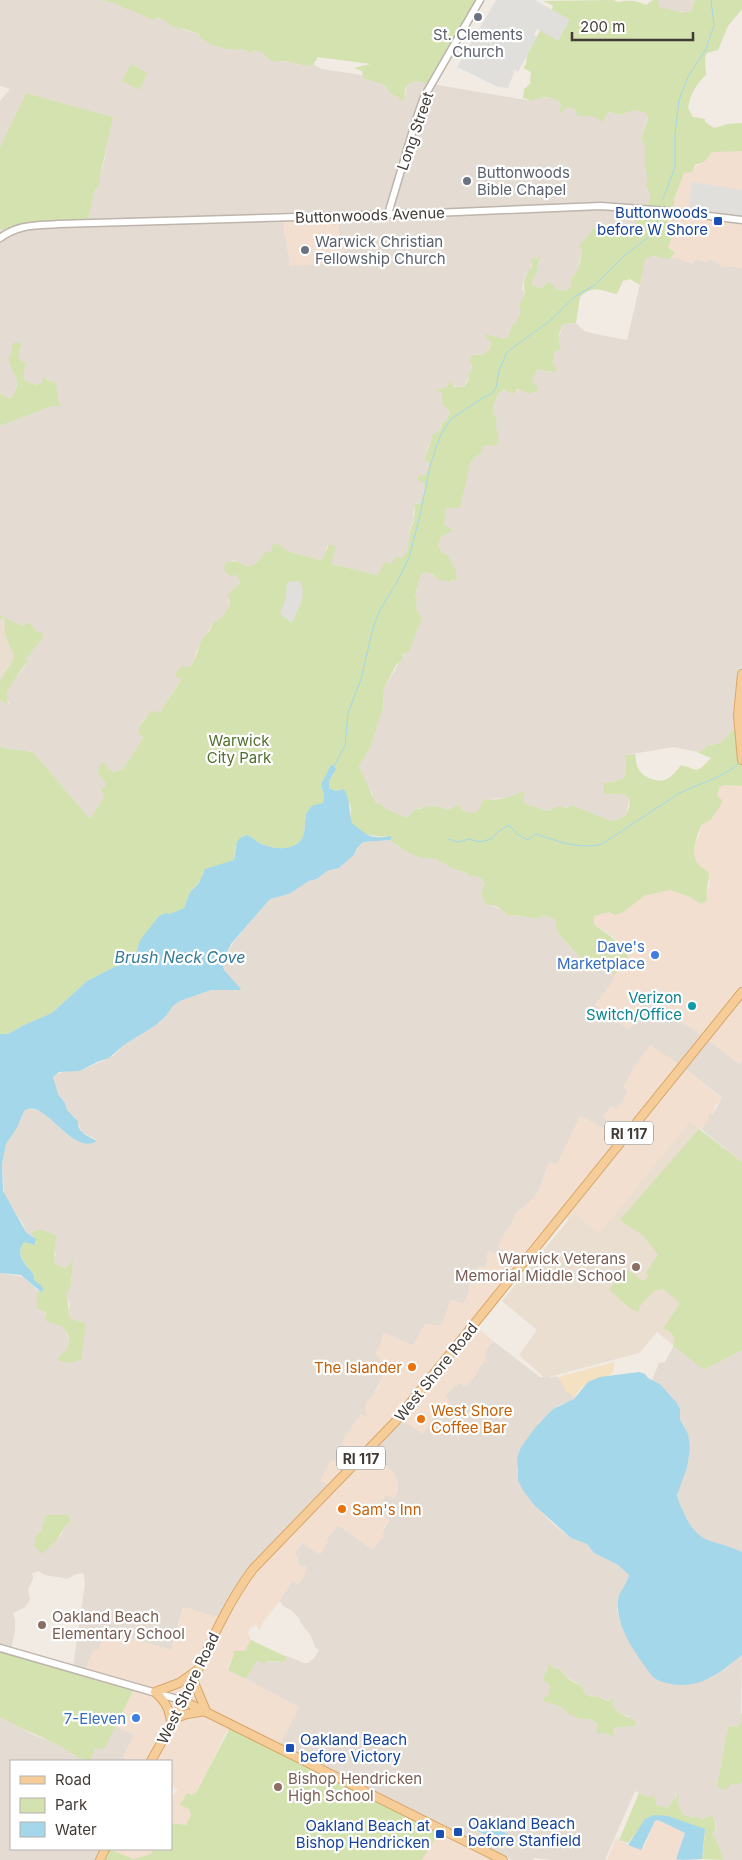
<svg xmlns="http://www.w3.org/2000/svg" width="742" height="1860" viewBox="0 0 742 1860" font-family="Inter,sans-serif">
  <rect width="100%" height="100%" fill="#f1ebe4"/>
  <!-- residential -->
  <g fill="#e4dcd3" fill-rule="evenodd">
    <path d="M0 0H102L117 4 125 9 129 8 143 14 146 17 164 20 175 27 197 34 215 45 227 49 237 50 242 49 251 53 255 50 263 53 267 58 280 62 285 61 301 65 312 66 313 64 322 69 362 75 380 83 389 90 390 94 398 97 405 96 407 85 410 82 422 81 430 86 432 84 532 101 537 98H552L559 101 561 105 559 113 560 114 566 107H569L588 116 592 115 599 118 603 123 608 112 622 115 629 110 636 109 646 113 648 116 641 140 644 143 647 150 645 161 648 177 646 185 650 195 647 209 635 216 636 220 633 228 630 230 605 228 602 229 593 227 590 235 584 241 579 262 580 266 577 274 572 277V281L569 290 566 291 555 289 547 282 542 288 534 286 532 284 538 257 536 259 531 263V269L526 274 522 288 525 294 521 303V311L516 324 512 325 508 337 506 339 491 341 487 353 473 355 471 359 472 369 464 387 459 388 452 384 446 388 436 389 442 393 449 414 446 421 442 423 440 430 432 438 428 447 424 460 429 463V467L425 476H418L425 487 421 503H416L413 512 414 519 410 528 409 542 405 556 391 564 378 575 331 564 328 545 322 559 320 560 290 552 275 543 272 552H266L257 564 250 567 232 560 240 583 231 591 228 600 230 606 223 616 213 623 196 652 195 659 190 667H186L181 680 160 712 145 718 140 726 138 732 143 738 123 769 114 772 107 768 102 777 105 782 104 797 90 819 33 752 4 748 0 746V700L8 705 9 704 6 696 10 686 23 669 27 663 26 659 42 639 44 634 37 632 29 622 22 626 0 615V426L52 406H60L53 383 45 377 42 383 36 385 25 380 22 377 18 357 22 342 12 350 9 358 13 372 16 375 17 383 14 395 8 398 0 393V229L7 232 14 229 87 223 95 190 100 184V177L104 163 112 117 26 93 0 147V101L10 89 0 86ZM338 217 339 237 343 248 290 266 286 237Z"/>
    <path d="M658 0H695L691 11 686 13 681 11 674 13 660 8Z"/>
    <path d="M650 256 676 258 692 263 696 259 706 262 710 259 717 262 720 264 742 268V669L737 732 731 731 728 738 717 744 707 745 704 750 697 752 674 747 626 755 628 770 625 777 620 780 603 783 605 794 622 793 628 797 629 801 626 815 614 821H608L572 805 567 808 557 807 549 811 542 810 538 807H532L525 804 522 799 524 792 503 799 495 798 488 800 476 813H469L462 810 459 804 448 810 437 806 416 809 406 818 390 812 381 804H376L373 800V795L363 778 359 766 370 748 383 709 384 688 406 651 422 618 416 609 417 598 415 596 420 577 425 572 445 580 456 581 449 556 443 553 438 546 441 537 453 529 444 524 446 507 460 508 471 462 483 446 489 445 497 437 496 425 497 418 493 414V408L498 393 501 391 522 390 535 386 533 383V378L538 370 554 372 553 358 563 324 576 323 584 331 591 333 627 340 642 276V268L645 259Z"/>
    <path d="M391 840 398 847 435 858 451 868 466 873 471 877 474 876 481 878 485 883 483 890 491 905 503 911 507 916 513 915 537 919 544 915 555 920 557 932 578 956 587 963 609 969 616 974 613 981 595 1005 628 1029 638 1018 643 1004 645 1002 649 1003 656 999 663 1003 668 1009V1013L677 1015 676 1019 695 1030 739 1064 742 1060V1162L701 1129 707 1122 709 1113 713 1114 722 1098 682 1066 637 1063 624 1086 628 1091 623 1100 617 1109 611 1106 610 1108 603 1117 630 1134 624 1139 582 1117 557 1164 549 1163 539 1190 532 1200 516 1214 512 1223 501 1238 503 1253 502 1256 498 1254 488 1260 485 1268 480 1266 470 1276 469 1292 464 1304 451 1300 443 1323 440 1326 425 1324 413 1346 384 1333 379 1350V1357L383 1364 379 1374 383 1377 373 1395 367 1417 361 1415 360 1416 344 1438 337 1461 320 1481 333 1486 224 1619 183 1607 173 1643 172 1650H171L104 1631 99 1651 85 1671 73 1667 85 1584 84 1575 82 1573 74 1575 68 1579 45 1575 38 1571 31 1574 33 1576V1579L28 1589 30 1600 24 1608 13 1613 15 1619V1630L11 1651 0 1648V1273L24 1277 38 1291 36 1297 47 1316 56 1324 63 1326 65 1329 69 1342 67 1349 59 1358 61 1362 82 1321H75L70 1318 68 1312 70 1304 66 1295 72 1278 70 1264 65 1268 55 1264 54 1260 56 1254 54 1248 56 1242 36 1230 30 1234 26 1232 23 1224 4 1195 2 1164 6 1144 17 1128 24 1111 27 1108 44 1112 67 1135 80 1142 88 1143 97 1140 82 1132 76 1118 67 1111 65 1103 58 1094 54 1081 53 1077 56 1074 72 1070 80 1071 113 1056 124 1045 156 1025 166 1016 173 1006 180 1001 211 990H240L224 970 222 962 232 944 270 899 289 894 309 881 317 879 327 871 339 868 354 855 357 848 363 842ZM45 1515 70 1516 71 1522 66 1525 61 1535 51 1545 36 1536 41 1531Z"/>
    <path d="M493 1341 541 1378 545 1376 551 1378 554 1376 558 1377 575 1397 570 1402 561 1404 553 1409 521 1447 517 1458V1473L535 1506 554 1525 571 1538 587 1544 594 1553 618 1565 629 1575 627 1584 618 1598 617 1609 619 1619 625 1633 653 1677 658 1681 711 1678 724 1670 742 1655 741 1722 738 1727 731 1726 728 1727 717 1786 742 1782V1860H723L721 1851 713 1833 716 1829V1823L712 1815 702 1819 695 1816 692 1818 684 1816 678 1805 679 1796 677 1793 676 1799 673 1800 668 1808 665 1809 656 1805 649 1797 635 1791 605 1860H552L533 1858 534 1860H512L435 1820 433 1824 279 1746 297 1706 246 1679 257 1661 284 1662 287 1656 304 1663H308L315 1657 319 1650 315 1647 311 1636 301 1623 299 1618 291 1610 283 1606 280 1601 282 1595 287 1590 292 1581 306 1567 298 1565 295 1555 297 1549 303 1543 319 1554 326 1540 338 1525 373 1550 389 1520 376 1510 386 1495 394 1498 398 1491 397 1480 371 1451 401 1419 423 1433 433 1418 439 1411 445 1408V1396L455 1384 476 1373 483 1362 487 1348ZM550 1664 552 1667 560 1669 562 1674 582 1686 585 1694 591 1697 597 1696 610 1701 613 1707 620 1713 628 1716 635 1727 629 1726 614 1728 613 1735 602 1732 595 1721 587 1718H579L545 1698 548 1696 550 1686 546 1673ZM476 1821H481L489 1824 516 1840 472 1828Z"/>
    <path d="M673 1347 678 1348 704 1370 742 1350V1552L711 1541H707L695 1533 690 1526 677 1499 678 1490 687 1468 690 1449 684 1425 680 1418V1409L677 1403 660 1384 652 1380 659 1363 665 1362Z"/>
    <path d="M0 1717 32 1734 57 1744 68 1750 71 1754 86 1761H11V1849H106L100 1860H0Z"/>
    <path d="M115 1726 135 1735 123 1757 131 1761H92L91 1759 93 1750 95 1747 105 1748Z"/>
  </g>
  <!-- commercial -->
  <g fill="#f2dfd0">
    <path d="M712 151H742V268L732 266 722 268 717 262 710 259 706 262 696 259 692 263 676 258 670 259 675 252 668 248 666 231 670 212 684 173 704 162Z"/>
    <path d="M338 217 339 236 344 244V253L339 263 290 266 286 237 284 234 283 218Z"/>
    <path d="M724 785 742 786V1060L739 1064 695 1030 676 1019V1015L673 1014 671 1016 668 1014V1009L663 1003 656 999 649 1003 645 1002 643 1004 638 1018 628 1029 595 1005 613 981 621 962 628 957 615 938 594 924V916L610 912 615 915 644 896 670 890 690 897 701 904 706 895 710 883 706 870 700 867 694 858 695 844 699 835 701 825 711 820 719 799 717 796 720 787Z"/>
    <path d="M650 1045 682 1066 722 1099 716 1105 713 1114 709 1113 707 1122 701 1129 598 1244 565 1217 476 1326 493 1341 487 1348 485 1355 487 1361 483 1362 476 1375 466 1386H463L461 1383 456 1385 453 1388 450 1389 445 1396 450 1402 433 1418 423 1434 401 1419 371 1451 394 1473 397 1480 398 1491 394 1498 386 1495 376 1510 389 1520 384 1527 383 1537 373 1550 338 1525 326 1539 328 1542 320 1555 302 1543 297 1549 295 1555 299 1558 298 1565 306 1567 304 1577 298 1585 292 1581 287 1590 282 1595 280 1601 264 1621 259 1631 256 1625 251 1627 248 1633 251 1640 248 1648 245 1651 234 1653 227 1669 299 1707 279 1746 227 1731 196 1793 181 1805 189 1809 191 1815 186 1825 171 1823V1798L178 1789 171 1786V1761H131L123 1756 134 1735 115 1726 135 1688 85 1671 93 1650H99L104 1631 171 1650H172L183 1607 221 1618 251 1574 333 1486 320 1481 331 1460 337 1461 344 1438 360 1416H367L365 1410 366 1403 379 1387 383 1377 379 1374 383 1364 379 1357 375 1355 385 1333 413 1346 425 1324 440 1326 443 1323 451 1300 464 1303 469 1292V1276L474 1274 479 1266 485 1268 488 1260 486 1258 488 1250 502 1256 503 1252 498 1247 501 1238 512 1223 515 1214 532 1200 539 1190 549 1163 557 1164 580 1116 624 1139 630 1134 603 1117 610 1108 611 1106 617 1109 623 1100 628 1091 623 1087 637 1063Z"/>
    <path d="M658 1820 685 1833 676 1858 683 1860H607L616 1838 628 1845 644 1847 655 1821Z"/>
    <path d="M441 1829 503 1860H422Z"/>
    <path d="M109 1849H154L151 1854 133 1859Z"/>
  </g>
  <!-- education -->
  <g fill="#e9decf">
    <path d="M2 618 5 620 14 656 10 665 0 681V619Z"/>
    <path d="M690 1122 742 1164 702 1368 657 1332 639 1353 545 1378 519 1355 537 1330 502 1301 574 1213 599 1234Z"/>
  </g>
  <!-- green -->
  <g fill="#d3e2af">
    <path d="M102 0H480L430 86C417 77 402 80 405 99L401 100 398 97 390 94C387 82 372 82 363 78L362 71 354 68 371 64 317 57V59L312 66 301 65 285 61 274 62 267 58 263 53 255 50 251 53 242 49 237 50 227 49 212 45 201 38 198 34 184 29 172 27 164 20 157 18 153 20 129 9H125L117 4Z"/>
    <path d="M613 0 618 2C628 0 636 0 646 5L653 0H658L660 8C671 8 679 15 691 11L695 0H742V9L728 26 718 50 707 53 705 57 706 75C696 84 690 95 688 108L693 117 705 119V122L714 128 728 124 742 123V151L712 152 704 162 695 165 692 172 684 173 674 200V211L670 212 666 231 672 236 668 248 675 252 670 259 652 256 645 259 640 285 630 279 623 281 617 294C602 291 593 284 580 297L576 323 563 324C559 332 557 340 561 348L555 352C553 358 552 364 557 369L554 372 538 370 533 378V383L538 387 537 392H533L531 394 517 389 513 394 504 390 498 393 493 408V414L497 418 496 425 499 442 495 446 489 445 483 446 481 454 477 455 471 462 460 508H446L444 524 453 530 441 537 438 546 443 553 449 556C451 566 459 569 456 581L452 580 449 582 445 580 440 581 434 575 425 572 420 577 415 596 417 598 416 609 422 618 409 651 403 654 402 660 396 665 384 688 383 709 370 748 359 766 376 804H381L386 809 406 818 416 809H421L424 806 430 807 437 806 448 810 459 804 462 810C475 816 479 812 483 800L503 799 525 791 523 802 532 807H538L542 810 549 811C558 805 557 806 567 808L572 805 608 820 614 821 626 815C637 791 621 794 604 794L603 783C628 779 626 780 626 755L635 754C636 758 636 763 637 766 641 777 657 784 667 779 673 776 677 770 681 765 701 770 694 775 711 758L697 752 704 750 707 745C718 745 726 741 731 731H737L742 683V786L724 785 720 787 717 796 722 800C721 808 714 813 711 820L701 825C697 837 689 854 699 865 702 868 706 870 709 873 709 882 705 892 707 901L701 904 690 897 670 890 644 896 622 913 615 915 609 912 594 916V924C610 938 617 937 628 957L621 962 616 974 609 969 583 961 557 932 555 920 544 915 537 919 513 915 507 916C503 910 496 904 488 905 480 896 481 894 485 883L481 878 474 876 471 877 466 873 451 868 435 858C420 861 402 850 391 841L392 837C375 836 359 837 350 820L351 808 344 789 336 791 329 788V781L334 773 329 769 321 784 324 796 323 803C317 805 313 805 309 810 303 817 306 825 304 833 300 851 278 850 264 845 257 843 253 837 247 835L242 836 235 847 234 860 226 864 214 866 203 872 201 880 190 892 184 908 170 915 159 916 139 943 137 951 132 958 87 981 52 1013 24 1025 8 1034H0V746L4 748 33 752 90 819 104 797 101 789 105 786V782L98 773 99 766 103 762 106 764 107 768 114 772 123 769 143 738 138 732 140 726 151 711 160 712 181 680 175 675 177 671 182 666 186 667H190L195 659 202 639 210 630 213 623 223 616 230 606 228 594 240 583 237 575 231 576 225 572 224 567 227 562C247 557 246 581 266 551L272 552 271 546 276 543 290 552 320 560 322 559 329 545 336 546 331 564 378 575 384 562 391 564 396 557 402 558C410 551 408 537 411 527 411 525 414 523 414 520 415 515 414 510 415 504L421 503 425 487 423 483 417 480 418 476 425 475 429 467V463L424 460 432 438V434C438 434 442 429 442 423L446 421 449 414 448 409 442 404V393L435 389 446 388 450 381 455 387H464L469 379 468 375 472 369V365L469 361 473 355C485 354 488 355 491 342L485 336 486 334 503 339 508 337 512 325 516 323 521 311 519 305 525 294C523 284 524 275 532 267L531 258 536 259 541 254 537 265V273L533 278 532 284 534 286 542 288 547 282 553 284 555 289 566 291C571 289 572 282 572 277 581 271 579 261 582 251L579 246C585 239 590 236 593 227L602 229 605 228 616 230 619 228 630 230C637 225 635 217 636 209H647L650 195 646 185C649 175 645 170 645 160 645 152 648 146 641 140L648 118 646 113C636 109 631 109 622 115L608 112 603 123C595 114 588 117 577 116L576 110 569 107 566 108 560 114 559 113 561 104C555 96 541 96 532 101L523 98 524 89 532 82H530L531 72 523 68 526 64 527 55 553 7 552 5 543 1Z"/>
    <path d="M131 64 147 73 140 90 122 81Z"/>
    <path d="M26 93 113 117 100 177V184L95 190 87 223 26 226 7 232 0 229V147Z"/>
    <path d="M22 342 18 357 20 360 26 363 23 377 25 380 36 385 42 383 44 377 48 380 56 383 58 400 61 406H52L0 426V393L8 398 12 397C25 377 9 374 9 358 9 356 11 353 12 351 12 343 9 350 13 343Z"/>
    <path d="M0 615 22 626 29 622 37 632 44 633 42 639 26 659 28 661C24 665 9 688 7 693 6 697 8 701 8 705L0 700V681L10 665 14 656 5 633V620L3 618 0 619Z"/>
    <path d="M699 1129 742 1162V1350L704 1370 678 1349 673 1347 675 1337 669 1331 663 1329 680 1303 664 1289C651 1288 646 1301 638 1308L640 1309 638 1312 630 1308 609 1290 624 1268 643 1281 649 1276 646 1273 658 1255 644 1236 620 1220Z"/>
    <path d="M36 1230H43L57 1236C55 1243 54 1257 55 1264L65 1268 70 1264 73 1259V1260L71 1285 66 1295C70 1304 67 1309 70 1318 75 1322 80 1320 86 1323L81 1360 69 1363 59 1361 58 1358 67 1349 69 1342 68 1335 62 1326 46 1321V1312L36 1308 38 1300 36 1297 38 1291 41 1292 40 1284C35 1282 34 1280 34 1275 26 1264 14 1256 24 1241L36 1244 34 1237 30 1234Z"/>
    <path d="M45 1515H69L71 1522 66 1525 56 1541 42 1554 34 1546 36 1536 41 1531Z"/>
    <path d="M251 1640 287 1657 284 1662 267 1661 264 1663 257 1661 246 1679 228 1670 234 1653 233 1651H245Z"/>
    <path d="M0 1648 135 1687 105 1748 101 1749 95 1748 91 1759 92 1761C78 1761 67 1749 54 1743 36 1734 17 1727 0 1717Z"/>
    <path d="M549 1663 552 1667 560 1669C563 1677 575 1683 582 1686L585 1694 591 1697 597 1696 608 1701 613 1699V1707L620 1713 635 1721V1727L629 1726 614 1728 613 1736 602 1732 599 1734 596 1733 598 1725C591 1716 587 1721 579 1718 574 1717 564 1711 561 1707L544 1701 543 1698 548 1696 550 1686 548 1683 544 1681 543 1677 546 1673Z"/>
    <path d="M741 1714H742V1782L737 1785 731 1784 726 1790 718 1787 717 1786 728 1727 731 1726 738 1727 741 1722Z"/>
    <path d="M232 1724 441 1829 422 1860H100L109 1849 133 1859 151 1854 154 1849H171V1823L186 1825 191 1815 189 1809 180 1805 187 1793 192 1795 196 1793Z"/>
    <path d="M678 1792 679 1796 678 1805 684 1815 692 1818 695 1816 702 1819 712 1815C715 1822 718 1826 713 1833L721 1851 723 1860 702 1859 705 1833 648 1817 628 1843 619 1840 639 1793 649 1797 654 1795 656 1805 668 1808 673 1800 676 1799Z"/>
  </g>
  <!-- sand -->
  <path fill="#f3e1c2" d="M614 1362H616L614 1363C616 1381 596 1379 585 1385 580 1387 577 1393 575 1397L567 1392 558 1377Z"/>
  <!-- parking -->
  <g fill="#e1dfdc">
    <path d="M496 0H535L570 20 558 41 537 29 534 35 537 37 518 72 515 70 508 88 498 87 457 67Z"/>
    <path d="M692 182 742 190V219L688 211Z"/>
    <path d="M300 581 303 590 302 601 292 623 280 614 286 598 287 582Z"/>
  </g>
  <!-- water -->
  <g fill="#a4d7ea">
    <path d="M331 765 334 766 336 769 329 781V788L336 791 344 789C351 800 348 811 352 823 367 835 370 840 391 836L392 837 391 840 363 842 357 848 354 855 339 868 327 871 317 879 309 881 289 894 270 899 231 944 222 962 224 970 241 989 240 990H211L180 1001 173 1006 166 1016 156 1025 124 1045 109 1058 97 1062 80 1071 59 1072 53 1077 58 1094 65 1103 67 1110 78 1121C77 1133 89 1136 97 1141 70 1157 45 1096 24 1111L17 1128 6 1144 2 1164 3 1191 26 1232 36 1239 35 1245 24 1242C14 1256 26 1264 34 1275 33 1282 38 1282 42 1286L43 1290 41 1292 21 1275 0 1273V1034H8L24 1025 52 1013 87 981 132 958 137 951 139 943 141 939 159 916 166 913 170 914 184 908 190 892 199 883 205 869 234 860C237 849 233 838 247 835 253 837 257 843 264 845 278 850 300 851 304 833 306 824 303 814 311 807 314 804 319 804 323 803L324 796 321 784Z"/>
    <path d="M639 1372 645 1374 648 1378 660 1384 677 1403 680 1409V1419L688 1434 690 1449 687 1468 677 1495C678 1501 681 1507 684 1513 699 1547 713 1538 742 1552V1655C720 1673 701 1689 671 1684 664 1682 659 1682 653 1677 637 1656 615 1627 618 1600 619 1591 627 1585 629 1575L618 1565 594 1553 587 1544 571 1538 535 1506 522 1489 518 1480 517 1458 521 1447 535 1428 553 1409 574 1399 588 1382 600 1377Z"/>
    <path d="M654 1815 668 1816 705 1829 702 1859 683 1860 676 1859 685 1833 658 1820 655 1821 641 1850 628 1845 645 1819Z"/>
    <path d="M476 1821C490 1820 505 1833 516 1840L514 1845 509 1846 472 1828Z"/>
  </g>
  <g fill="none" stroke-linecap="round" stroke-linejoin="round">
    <!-- stream -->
    <g stroke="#a4d7ea" stroke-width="1">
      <path d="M663 199 675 167V134L679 100 688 77 706 49 714 25 711 0"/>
      <path d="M334 766 345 746 348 713 361 679 373 628 379 612 397 582 409 558 420 515 430 466 441 434 451 419 484 397 491 394 496 388 499 371 507 352 551 320 574 297 595 285 624 256 650 236 659 218"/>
      <path d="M448 839 458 842 469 839 480 842 491 839 499 831 509 825 517 834 527 840 536 834C557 841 580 850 602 844L678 794C699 783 722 779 740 762"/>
    </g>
    <defs>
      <g id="tertiary">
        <path d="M388 214 416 120 424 97 480 0"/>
        <path d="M0 238C19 224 35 226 58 224L433 213 601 206 668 211 742 220"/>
        <path d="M0 1648 184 1701"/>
      </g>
      <g id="primary">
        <path d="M742 674 738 715 742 760"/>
        <path d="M184 1701 503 1860"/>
        <path d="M173 1719 187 1714 206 1711 193 1680"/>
        <path d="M171 1724C170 1710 166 1702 155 1692L179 1683 196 1671"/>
        <path d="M151 1761C162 1741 174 1721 184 1701 205 1656 223 1609 253 1569L395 1422 742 992"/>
        <path d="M100 1860 105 1849"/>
      </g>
    </defs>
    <!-- tertiary casing -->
    <use href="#tertiary" stroke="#beb4ab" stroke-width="9"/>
    <!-- primary casing -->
    <use href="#primary" stroke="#d9a769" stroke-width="10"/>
    <!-- tertiary -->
    <use href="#tertiary" stroke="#fff" stroke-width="6"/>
    <!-- primary -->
    <use href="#primary" stroke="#f6cd98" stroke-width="8"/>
  </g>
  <!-- markers -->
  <g fill="#6b7280" stroke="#fff" stroke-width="2">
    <circle cx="478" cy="17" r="5"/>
    <circle cx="467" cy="181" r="5"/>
    <circle cx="305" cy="250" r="5"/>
  </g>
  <g fill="#1a4fb4" stroke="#fff" stroke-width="2">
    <rect x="713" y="216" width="10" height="10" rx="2.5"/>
    <rect x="285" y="1743" width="10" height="10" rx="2.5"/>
    <rect x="453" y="1827" width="10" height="10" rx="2.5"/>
    <rect x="435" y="1829" width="10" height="10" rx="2.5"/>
  </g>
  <g fill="#3f7fe0" stroke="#fff" stroke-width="2">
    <circle cx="655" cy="955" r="5"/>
    <circle cx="136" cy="1718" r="5"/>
  </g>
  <circle fill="#0f9aa8" stroke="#fff" stroke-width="2" cx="692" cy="1006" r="5"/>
  <g fill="#8d6e63" stroke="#fff" stroke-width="2">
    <circle cx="636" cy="1267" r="5"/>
    <circle cx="42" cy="1625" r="5"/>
    <circle cx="278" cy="1787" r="5"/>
  </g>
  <g fill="#e8710a" stroke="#fff" stroke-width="2">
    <circle cx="412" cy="1367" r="5"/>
    <circle cx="421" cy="1419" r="5"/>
    <circle cx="342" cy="1509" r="5"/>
  </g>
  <g text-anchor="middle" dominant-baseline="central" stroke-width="4.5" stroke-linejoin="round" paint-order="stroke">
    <!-- shield labels -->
    <g fill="#fff" stroke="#7b7672" stroke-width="1">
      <rect x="605" y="1121.5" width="48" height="23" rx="4"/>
      <rect x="337" y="1446.5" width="48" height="23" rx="4"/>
    </g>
    <g font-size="14" font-weight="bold" fill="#423b35">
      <text x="629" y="1133">RI 117</text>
      <text x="361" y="1458">RI 117</text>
    </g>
    <!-- worship labels -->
    <g font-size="15" fill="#5b616d" stroke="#fff" text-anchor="start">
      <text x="478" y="34" text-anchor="middle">St. Clements<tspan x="478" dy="17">Church</tspan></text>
      <text x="477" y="172">Buttonwoods<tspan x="477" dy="17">Bible Chapel</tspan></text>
      <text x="315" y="241">Warwick Christian<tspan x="315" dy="17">Fellowship Church</tspan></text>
    </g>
    <!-- street labels -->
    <g font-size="15" fill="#423b35" stroke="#fff">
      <text transform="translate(415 131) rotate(-71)">Long Street</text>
      <text transform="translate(370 215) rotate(-2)">Buttonwoods Avenue</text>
      <text transform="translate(436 1372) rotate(-51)">West Shore Road</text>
      <text transform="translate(188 1688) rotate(-64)">West Shore Road</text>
    </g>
    <!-- transit labels -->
    <g font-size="15" fill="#164399" stroke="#fff" text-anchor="end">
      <text x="708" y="212">Buttonwoods<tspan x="708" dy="17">before W Shore</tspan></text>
      <text x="300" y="1739" text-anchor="start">Oakland Beach<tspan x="300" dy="17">before Victory</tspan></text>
      <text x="468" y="1823" text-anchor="start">Oakland Beach<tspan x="468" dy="17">before Stanfield</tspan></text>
      <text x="430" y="1825">Oakland Beach at<tspan x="430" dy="17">Bishop Hendricken</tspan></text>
    </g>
    <!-- park labels -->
    <g font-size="15" fill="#506f2d" stroke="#fff">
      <text x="239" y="740">Warwick<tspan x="239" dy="17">City Park</tspan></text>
    </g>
    <!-- shop labels -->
    <g font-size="15" fill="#366cbe" stroke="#fff" text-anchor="end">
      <text x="645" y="946">Dave's<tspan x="645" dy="17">Marketplace</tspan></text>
      <text x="126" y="1718">7-Eleven</text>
    </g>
    <!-- culture labels -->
    <g font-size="15" fill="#0d838f" stroke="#fff" text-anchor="end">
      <text x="682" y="997">Verizon<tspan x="682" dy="17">Switch/Office</tspan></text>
    </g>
    <!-- education labels -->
    <g font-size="15" fill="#785e54" stroke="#fff" text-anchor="start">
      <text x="626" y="1258" text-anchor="end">Warwick Veterans<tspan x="626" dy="17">Memorial Middle School</tspan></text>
      <text x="52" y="1616">Oakland Beach<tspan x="52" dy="17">Elementary School</tspan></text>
      <text x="288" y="1778">Bishop Hendricken<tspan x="288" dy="17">High School</tspan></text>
    </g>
    <!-- food labels -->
    <g font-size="15" fill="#c56008" stroke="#fff" text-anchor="start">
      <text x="402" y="1367" text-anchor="end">The Islander</text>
      <text x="431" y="1410">West Shore<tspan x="431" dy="17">Coffee Bar</tspan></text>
      <text x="352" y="1509">Sam's Inn</text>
    </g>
    <!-- water labels -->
    <g font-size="16" font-style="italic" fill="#337b96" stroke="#fff">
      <text x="180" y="957">Brush Neck Cove</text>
    </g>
  </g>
  <!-- legend -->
  <rect x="10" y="1760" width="162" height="90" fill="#ffffff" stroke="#b3b1ae"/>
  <rect x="20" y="1776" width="25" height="8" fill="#f6cd98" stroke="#b3b1ae"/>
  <text x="55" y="1785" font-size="15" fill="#423b35">Road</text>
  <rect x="20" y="1798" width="25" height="15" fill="#d3e2af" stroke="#b3b1ae"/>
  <text x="55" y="1810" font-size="15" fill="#423b35">Park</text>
  <rect x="20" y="1822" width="25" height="15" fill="#a4d7ea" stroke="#b3b1ae"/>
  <text x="55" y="1835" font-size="15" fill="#423b35">Water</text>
  <!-- scale -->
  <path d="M572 32v8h121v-8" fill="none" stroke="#423b35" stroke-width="2.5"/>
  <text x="580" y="32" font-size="15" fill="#423b35" stroke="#ffffff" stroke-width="4" paint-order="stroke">200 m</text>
</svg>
